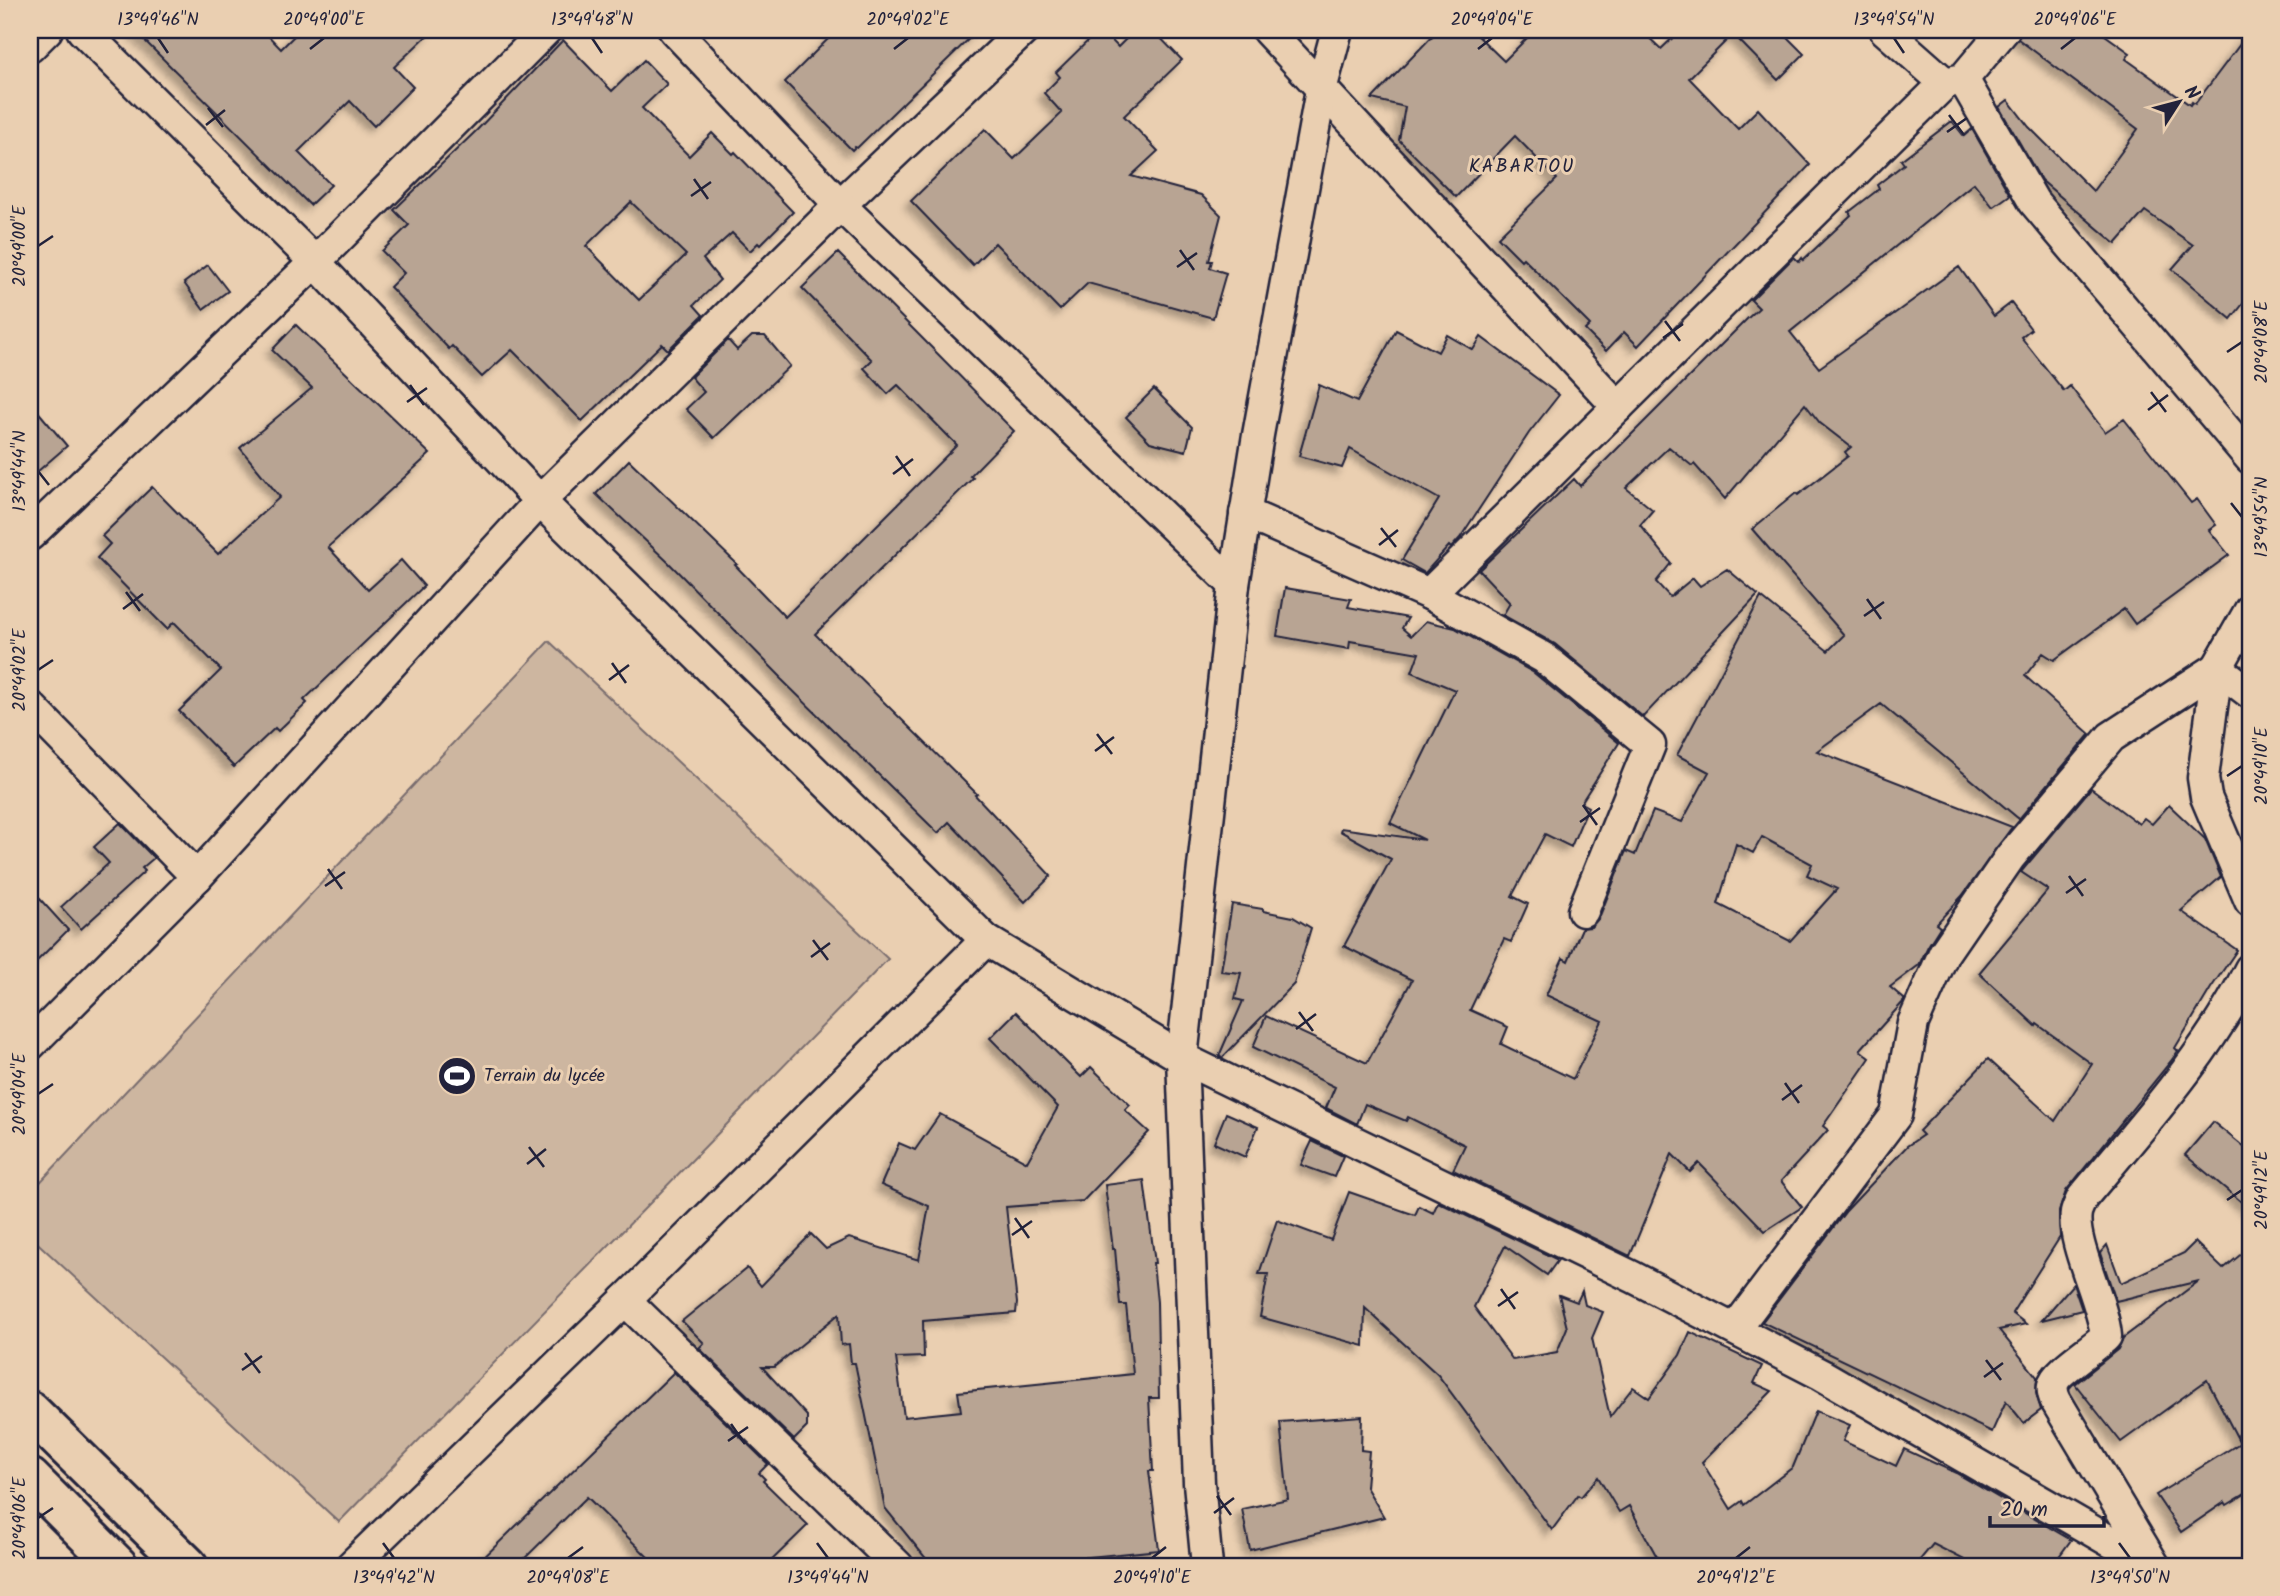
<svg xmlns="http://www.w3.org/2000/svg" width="2280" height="1596" viewBox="0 0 2280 1596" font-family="Kalam,sans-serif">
  <defs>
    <filter id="shadow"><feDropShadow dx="-6" dy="6" stdDeviation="3.5" flood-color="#0004"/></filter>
  </defs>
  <rect width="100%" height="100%" fill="#eacfb1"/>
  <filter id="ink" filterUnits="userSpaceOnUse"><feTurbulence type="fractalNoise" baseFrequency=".0143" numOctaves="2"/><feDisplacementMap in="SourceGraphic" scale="14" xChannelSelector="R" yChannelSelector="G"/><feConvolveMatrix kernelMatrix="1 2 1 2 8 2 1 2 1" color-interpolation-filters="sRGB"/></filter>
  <g filter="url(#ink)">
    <!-- green -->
    <path fill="#cdb6a0" stroke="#786c6e" stroke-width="2" d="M549 641 888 959 339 1522 30 1236V1193Z"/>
    <!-- building -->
    <g fill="#b8a493" stroke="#22223b" stroke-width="2" fill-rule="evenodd" filter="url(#shadow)">
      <path d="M134 30H263L281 49 300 30H433L394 67 413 87 374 126 350 101 298 152 331 185 310 205Z"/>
      <path d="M837 30H978L857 148 855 147 852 150 785 82Z"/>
      <path d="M1099 30H1102L1118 47 1135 30H1153L1182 60 1124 116 1158 151 1131 176 1201 195 1221 215 1209 261H1212L1210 268 1226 273 1213 318 1088 283 1060 310 995 243 973 265 911 201 985 129 1014 159 1062 113 1044 93 1060 77 1056 72Z"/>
      <path d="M1438 30H1472L1504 61 1535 30H1641L1661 49 1681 30H1780L1804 54 1778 80 1733 34 1689 78 1738 129 1758 109 1810 165 1638 346 1624 332 1606 351 1585 330 1590 325 1523 258 1521 260 1498 237 1557 179 1515 136 1456 197 1399 140 1405 107 1372 99Z"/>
      <path d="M2021 30H2098L2130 53 2126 59 2190 105 2192 102 2195 104 2250 31V295L2231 319 2172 269 2193 245 2145 211 2116 244 2041 180 1999 107 2008 100 2029 127 2093 191 2138 129 2018 39Z"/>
      <path d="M563 40 612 91 644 60 667 84 642 108 689 156 712 133 733 154 735 152 793 212 760 245 758 243 750 251 732 233 703 259 720 280 694 305 703 315 668 350 662 344 582 421 512 350 482 377 452 346 449 349 390 287 404 273 382 251 409 225 394 210 477 130ZM631 202 686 255 639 300 586 246Z"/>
      <path d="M1952 121 1964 136 1972 129 2010 195 1993 207 1974 183 1790 332 1819 368 1959 267 1994 316 2011 303 2031 329 2021 337 2064 391 2070 386 2105 432 2124 419 2191 503 2197 499 2216 525 2209 530 2229 555 2135 624 2124 609 2054 660 2043 653 2025 676 2090 734 2019 819 1881 704 1817 751 2012 827 1962 896 1936 924 1940 927 1928 946 1919 965 1890 987 1904 999V1001L1860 1050 1870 1058 1823 1126 1828 1130 1781 1181 1802 1207 1765 1231 1699 1163 1690 1172 1672 1154 1630 1256 1453 1170 1465 1145 1408 1117 1406 1121 1365 1104 1357 1124 1326 1108 1335 1087 1253 1047 1266 1016 1367 1063 1412 980 1344 946 1391 859 1340 831 1341 828 1425 840 1390 823 1455 690 1412 672 1419 653 1350 641 1349 649 1277 636 1285 588 1351 599 1348 607 1408 618 1402 628 1411 636 1426 621 1455 628 1534 673 1619 743 1581 803 1588 807 1571 847 1545 834 1512 896 1528 904 1511 942 1504 939 1470 1010 1508 1027 1501 1044 1573 1079 1602 1021 1546 995 1563 958 1568 961 1582 928 1591 927 1599 918 1626 851 1635 855 1653 811 1682 822 1709 772 1677 755 1761 597 1828 651 1844 635 1752 529 1796 493 1798 495 1848 456 1845 452 1851 447 1820 423 1805 404 1725 499 1694 464 1692 466 1669 447 1626 488 1653 510 1640 525 1671 563 1656 582 1670 597 1693 578 1700 586 1727 569 1758 595 1643 717 1555 644 1503 615 1510 603 1479 570 1574 479 1580 486 1748 318 1759 308 1751 300 1794 257 1799 262 1802 258 1803 260 1851 215 1849 212 1879 189 1877 185 1904 164 1901 160ZM1762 837 1812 864 1807 875 1837 889 1790 941 1718 904 1736 844 1753 853Z"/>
      <path d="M838 253 1014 431 970 476 973 478 815 634 977 794 975 795 1051 876 1025 902 949 822 938 833 780 678 781 677 669 563 596 494 629 460 737 564 735 565 785 617 957 445 898 385 888 394 864 368 872 360 802 288Z"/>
      <path d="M208 265 228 291 203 309 184 283Z"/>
      <path d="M296 325 430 454 328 547 368 590 401 560 424 586 304 700 307 703 278 731 275 728 234 767 179 711 221 670 174 622 167 629 97 558 110 544 102 536 152 487 218 554 280 497 240 448 312 388 272 350Z"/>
      <path d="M1396 330 1438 352 1447 335 1473 350 1481 337 1559 395 1529 433 1460 538 1451 548 1449 546 1425 573 1402 560 1439 499 1350 449 1342 468 1299 456 1319 385 1357 402Z"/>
      <path d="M752 336H765L790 366 714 438 686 409 704 392 691 377 728 340 737 350Z"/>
      <path d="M1154 389 1192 427 1186 451 1150 442 1126 417Z"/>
      <path d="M30 402 67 446 30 478Z"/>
      <path d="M2091 788 2139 824 2144 818 2152 824 2169 805 2205 839 2221 877 2181 911 2237 950 2211 988 2175 1048 2178 1051 2171 1061 2066 1191 2059 1212 2060 1237 2012 1313 2026 1324 1999 1330 2037 1377 2036 1393 2041 1410 2024 1423 2006 1401 1992 1432 1762 1322 1846 1211 1907 1146 1923 1135 1919 1131 1988 1059 2055 1121 2092 1064 2037 1024 2036 1026 1979 973 2048 890 2021 872Z"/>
      <path d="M120 823 154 858 142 868 145 871 81 929 61 907 109 863 94 847Z"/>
      <path d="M30 888 68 930 30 968Z"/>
      <path d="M1232 904 1263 909V911L1293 917 1311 928 1294 984 1222 1058 1219 1056 1243 1001 1235 999 1241 973 1221 971Z"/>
      <path d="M1016 1012 1081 1077 1091 1067 1130 1105 1125 1110 1149 1132 1083 1201 1006 1207 1017 1303 1016 1313 923 1321 924 1357 896 1358 904 1417 961 1411 958 1392 1133 1374 1126 1305H1120L1115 1249H1113L1105 1185 1144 1180 1155 1263H1153L1157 1302 1159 1398H1149L1153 1471H1149L1159 1550 999 1566H932L885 1508 855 1363H851L849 1344 841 1345 839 1314 774 1367H762L807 1416V1427L794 1440 699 1348 704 1343 682 1321 747 1268 761 1286 811 1234 826 1249 849 1238 919 1260 929 1206 881 1185 899 1143 915 1150 940 1114 1027 1162 1058 1107 990 1038Z"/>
      <path d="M1226 1113 1258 1127 1245 1157 1214 1143Z"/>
      <path d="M2213 1122 2250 1152V1209L2185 1155Z"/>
      <path d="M1312 1141 1343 1156 1334 1177 1301 1165Z"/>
      <path d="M1349 1192 1415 1215 1419 1206 1433 1213 1438 1202 1558 1260 1547 1275 1505 1246 1474 1307 1513 1360 1557 1352 1567 1328 1559 1295 1577 1302 1582 1291 1585 1305 1603 1312 1592 1338 1610 1417 1633 1387 1649 1398 1680 1355 1690 1332 1762 1366 1754 1383 1772 1391 1702 1462 1731 1509 1742 1501 1744 1505 1793 1467 1816 1411 1850 1425 1843 1441 1896 1466 1904 1449 1956 1473 2071 1540 2052 1566H1976L1933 1544 1915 1566H1662L1629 1506 1619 1512 1598 1477 1581 1497 1578 1495 1552 1530 1438 1375 1365 1308 1364 1346 1260 1317 1268 1274H1259L1277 1220 1331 1240Z"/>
      <path d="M2195 1242 2223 1269 2250 1247V1491L2227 1505 2225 1502 2181 1532 2156 1495 2240 1443 2207 1380 2121 1442 2075 1384 2118 1349 2123 1338 2199 1281 2116 1301 2100 1253 2107 1245 2121 1283 2184 1253Z"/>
      <path d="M2073 1284 2082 1310 2042 1320Z"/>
      <path d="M674 1372 768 1464 759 1473 765 1479 763 1481 808 1525 766 1566H657L587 1497 517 1566H475Z"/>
      <path d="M1362 1416 1361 1450 1369 1451 1366 1487 1384 1517 1250 1550 1242 1509 1288 1499 1280 1422Z"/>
    </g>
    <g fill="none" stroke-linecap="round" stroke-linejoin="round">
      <defs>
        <g id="street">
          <path d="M546 30 315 262 540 501 840 205 1024 30"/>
          <path d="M674 30 840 205 1234 585"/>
          <path d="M1267 30 1618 407"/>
          <path d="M1885 30 1945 83"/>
          <path d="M30 47 47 30"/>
          <path d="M1963 79 2034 202 2250 458"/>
          <path d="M1245 513 1429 594"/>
          <path d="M30 535 315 262 82 30"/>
          <path d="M2250 610 2217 668 2203 778 2206 797 2250 901"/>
          <path d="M30 706 197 877"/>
          <path d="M1583 911 1650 745 1544 658 1429 594 1945 83 1963 79 2004 30"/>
          <path d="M30 1045 197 877 540 501 986 940 1182 1058 1633 1277 1822 1375 2153 1566"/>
          <path d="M625 1300 898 1566"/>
          <path d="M1735 1329 1896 1115 1913 1023 1944 953 2010 857 2111 737 2217 668 2250 693"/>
          <path d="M2154 1565 2056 1401C2054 1397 2052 1390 2053 1385 2055 1372 2095 1348 2106 1336 2103 1301 2071 1243 2076 1213 2077 1208 2080 1203 2082 1198 2143 1125 2208 1054 2250 969"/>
          <path d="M351 1566 625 1300 986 940"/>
          <path d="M1207 1566 1199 1483 1182 1058 1234 585 1258 435 1321 90 1337 30"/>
        </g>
        <g id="highway">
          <path d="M30 1411 188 1566"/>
          <path d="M30 1478 118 1566"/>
        </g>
      </defs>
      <!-- street casing -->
      <use href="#street" stroke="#22223b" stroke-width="35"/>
      <!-- highway casing -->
      <use href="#highway" stroke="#22223b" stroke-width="44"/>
      <!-- street -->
      <use href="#street" stroke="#eacfb1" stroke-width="30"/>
      <!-- highway -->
      <use href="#highway" stroke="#eacfb1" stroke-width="38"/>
    </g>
  </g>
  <!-- ticks -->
  <path fill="none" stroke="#22223b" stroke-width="2.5" d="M158 38 168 53M592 38 602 53M1894 38 1904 53M310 49 324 38M894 49 908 38M1478 49 1492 38M2061 49 2075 38M208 108 223 127M1949 115 1964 135M206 125 225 110M1947 132 1967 118M694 179 708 199M691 196 711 182M38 246 53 236M1180 250 1194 270M1177 267 1197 253M1665 321 1680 341M1663 338 1683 324M2227 352 2242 342M410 385 424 405M2151 392 2166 412M407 402 427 388M2148 410 2168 395M896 456 910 476M38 471 49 485M893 474 913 459M2231 503 2242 517M1381 528 1396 547M1379 545 1398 530M126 592 140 611M1867 599 1881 619M123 609 143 594M1864 616 1884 602M612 663 626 683M38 670 53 660M609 680 629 665M1097 734 1112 754M1095 751 1114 737M2227 776 2242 766M1583 805 1597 825M1580 822 1600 808M328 869 342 889M2069 876 2083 896M325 886 345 872M2066 893 2086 879M813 940 828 960M811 957 830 943M1299 1012 1313 1031M1296 1029 1316 1014M1785 1083 1799 1103M38 1094 53 1084M1782 1100 1802 1085M529 1147 544 1167M527 1164 546 1149M2227 1200 2242 1190M1015 1218 1029 1238M1012 1235 1032 1221M1501 1289 1515 1309M1498 1306 1518 1292M245 1353 260 1373M1986 1360 2001 1380M242 1370 262 1356M1984 1377 2003 1363M731 1424 745 1444M728 1441 748 1427M1217 1496 1231 1515M1214 1513 1234 1498M38 1518 53 1508M383 1543 394 1558M817 1543 828 1558M2119 1543 2130 1558M568 1558 583 1547M1152 1558 1166 1547M1736 1558 1750 1547"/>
  <!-- icons -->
  <defs>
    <symbol id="stadium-disc" viewBox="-11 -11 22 22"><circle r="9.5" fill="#22223b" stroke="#eacfb1"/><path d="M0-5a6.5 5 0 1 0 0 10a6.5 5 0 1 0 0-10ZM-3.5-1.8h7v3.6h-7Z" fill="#fff"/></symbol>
  </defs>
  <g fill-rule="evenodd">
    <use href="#stadium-disc" x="435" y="1054" width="44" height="44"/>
  </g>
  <g text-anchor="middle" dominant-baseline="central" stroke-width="6" stroke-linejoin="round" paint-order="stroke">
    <!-- poi labels -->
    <g font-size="18" fill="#22223b" stroke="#eacfb1" text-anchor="start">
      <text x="484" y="1076">Terrain du lycée</text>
    </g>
    <!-- neighbourhood labels -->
    <g font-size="19" letter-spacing="2" fill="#22223b" stroke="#eacfb1">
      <text x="1522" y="167">KABARTOU</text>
    </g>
  </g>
  <!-- margin -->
  <rect width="2280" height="1596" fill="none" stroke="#eacfb1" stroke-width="77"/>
  <!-- north arrow -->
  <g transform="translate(2179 102) rotate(54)" stroke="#eacfb1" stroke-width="5" paint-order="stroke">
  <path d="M0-5L12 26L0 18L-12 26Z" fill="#22223b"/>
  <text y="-10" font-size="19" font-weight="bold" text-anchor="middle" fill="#22223b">N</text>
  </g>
  <!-- scale -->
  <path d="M1990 1516v10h114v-10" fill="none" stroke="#22223b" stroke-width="3.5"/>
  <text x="2000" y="1516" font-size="21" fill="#22223b" stroke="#eacfb1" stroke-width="5" paint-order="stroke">20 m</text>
  <rect x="38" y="38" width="2204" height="1520" fill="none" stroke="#22223b" stroke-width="2.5"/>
  <g font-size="18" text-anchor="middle" fill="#22223b">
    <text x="158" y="25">13°49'46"N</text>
    <text x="324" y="25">20°49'00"E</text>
    <text x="592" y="25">13°49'48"N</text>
    <text x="908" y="25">20°49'02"E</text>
    <text x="1492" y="25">20°49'04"E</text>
    <text x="1894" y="25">13°49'54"N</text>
    <text x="2075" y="25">20°49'06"E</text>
    <text transform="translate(19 246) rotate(-90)" y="6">20°49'00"E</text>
    <text transform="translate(2261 342) rotate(-90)" y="6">20°49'08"E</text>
    <text transform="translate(19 471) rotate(-90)" y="6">13°49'44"N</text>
    <text transform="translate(2261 517) rotate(-90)" y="6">13°49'54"N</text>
    <text transform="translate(19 670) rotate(-90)" y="6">20°49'02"E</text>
    <text transform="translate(2261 766) rotate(-90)" y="6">20°49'10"E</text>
    <text transform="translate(19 1094) rotate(-90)" y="6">20°49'04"E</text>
    <text transform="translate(2261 1190) rotate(-90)" y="6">20°49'12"E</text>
    <text transform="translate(19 1518) rotate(-90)" y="6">20°49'06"E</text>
    <text x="394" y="1583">13°49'42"N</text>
    <text x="568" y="1583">20°49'08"E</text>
    <text x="828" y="1583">13°49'44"N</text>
    <text x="1152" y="1583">20°49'10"E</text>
    <text x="1736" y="1583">20°49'12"E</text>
    <text x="2130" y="1583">13°49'50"N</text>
  </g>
</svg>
